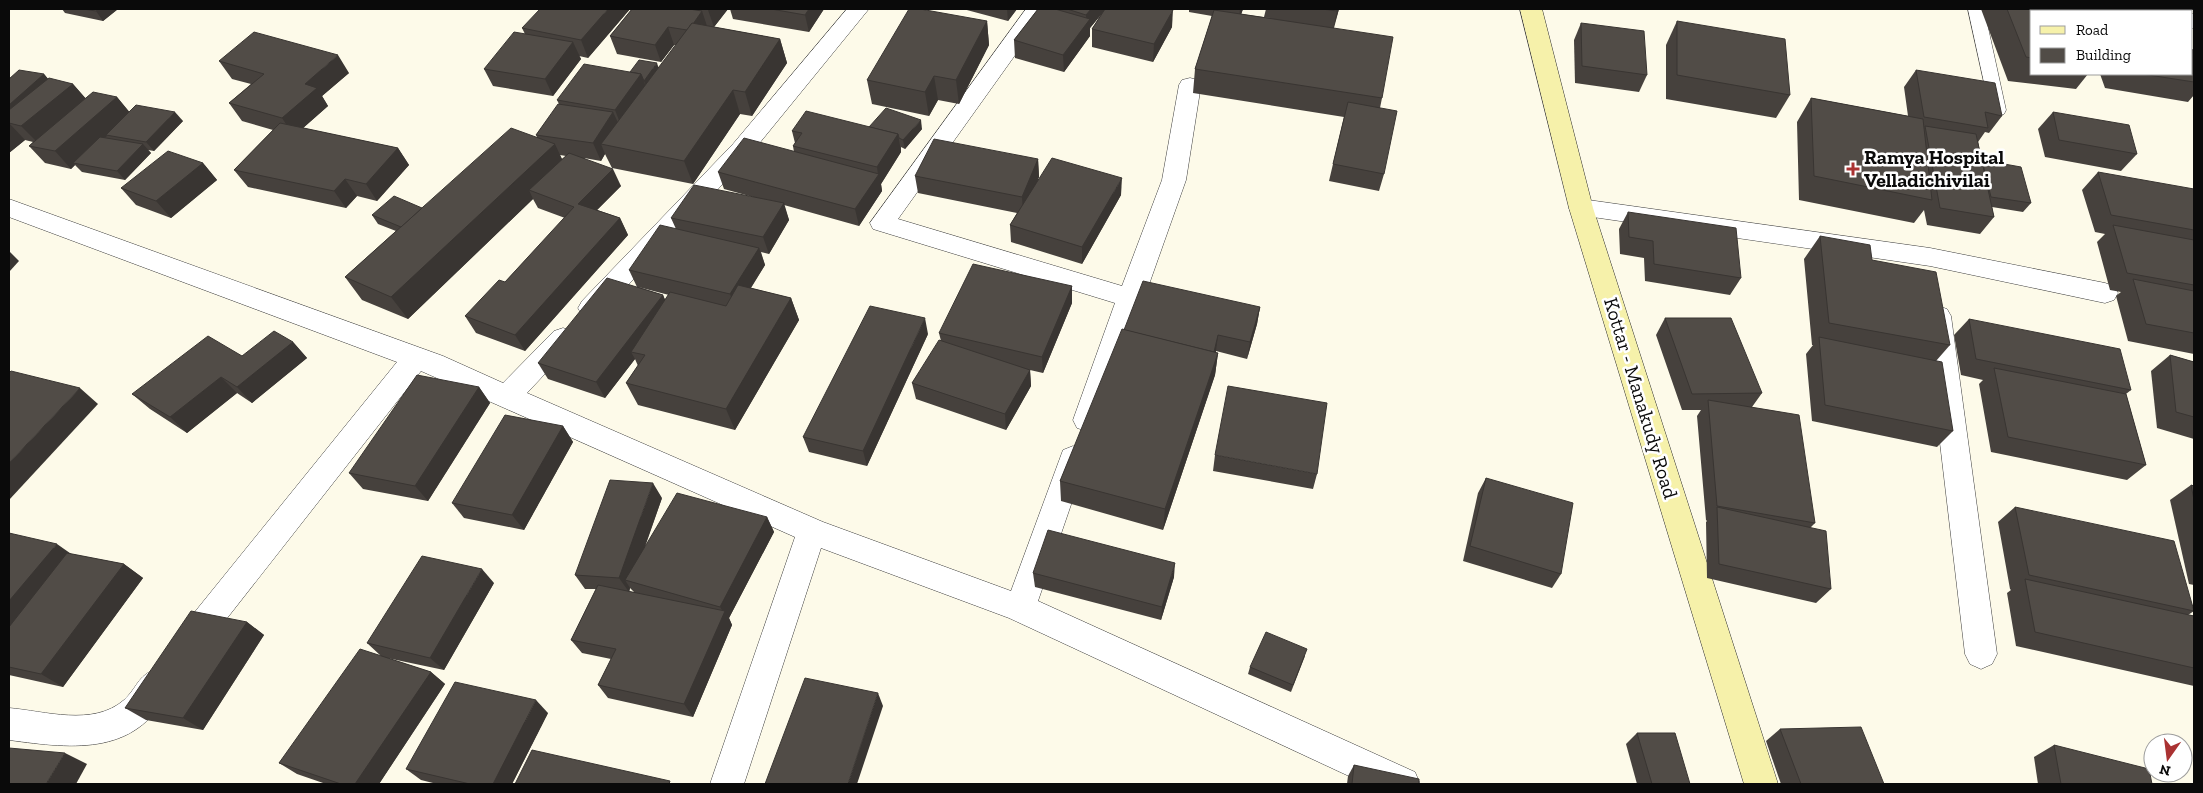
<svg xmlns="http://www.w3.org/2000/svg" width="2203" height="793" viewBox="0 0 2203 793" font-family="'Zilla Slab',serif">
  <rect width="100%" height="100%" fill="#fdfae9"/>
  <g fill="none" stroke-linecap="round" stroke-linejoin="round">
    <defs>
      <path id="lane" d="M1968 9H1984L2006 110 2004 114 1998 116 1992 114 1990 110Z"/>
      <g id="street">
        <path d="M847 9 868 10 749 156 600 315 591 318 582 315 578 308 582 301 733 144Z"/>
        <path d="M1026 9H1048L898 219 1122 286 1162 180 1179 85 1182 80 1190 78 1198 80 1201 85 1186 180 1101 420 1097 428 1087 431 1077 428 1073 420 1115 303 873 229 870 223Z"/>
        <path d="M2108 9H2145L2147 11H2110Z"/>
        <rect x="2192" y="14" width="2" height="14"/>
        <path d="M9 199 443 356 503 383 554 331 563 328 572 331 576 338 572 345 527 393 823 522 1011 591 1063 450 1073 446 1083 450 1087 458 1038 601 1415 772 1420 784H1366L1009 618 821 548 744 784H710L795 537 421 371 199 654 188 659 177 654 172 644 177 634 397 362 9 217Z"/>
        <path d="M1581 199 1930 248 2105 283 2114 286 2118 293 2114 300 2105 303 1930 266 1572 214 1569 208 1572 202Z"/>
        <path d="M1938 306 1947 309 1951 316 1997 654 1992 664 1981 669 1970 664 1965 654 1925 316 1929 309Z"/>
        <path d="M156 669 167 673 172 684C140 757 75 749 9 740V708C45 711 93 727 124 700 138 687 137 676 156 669Z"/>
      </g>
      <path id="secondary" d="M1520 9H1542L1593 208 1778 784H1744L1569 208Z"/>
    </defs>
    <!-- lane casing -->
    <use href="#lane" stroke="#3d3d3d" stroke-width="1"/>
    <!-- street casing -->
    <use href="#street" stroke="#3d3d3d" stroke-width="1"/>
    <!-- secondary casing -->
    <use href="#secondary" stroke="#2c2c2c" stroke-width="1"/>
    <!-- lane -->
    <use href="#lane" fill="#fff" fill-rule="evenodd"/>
    <!-- street -->
    <use href="#street" fill="#fff" fill-rule="evenodd"/>
    <!-- secondary -->
    <use href="#secondary" fill="#f6f1aa" fill-rule="evenodd"/>
  </g>
  <!-- wall -->
  <g fill="#46413d" fill-rule="evenodd">
    <path d="M62 9H118L103 21 65 13Z"/>
    <path d="M630 9 588 58 579 56 581 59 553 96 493 86 484 69 525 34 522 28Z"/>
    <path d="M632 9H728L714 27 780 39 787 63 752 116 740 114 693 184 612 168 605 154 601 161 584 158 621 186 597 210 620 218 628 235 525 351 476 333 465 316 505 282 565 218 538 208 533 199 408 319 362 300 345 277 396 231 378 224 372 215 422 208 537 137 536 135 559 104 557 100 630 72 659 68 676 45H674L661 62 617 54 610 36ZM560 155 566 156 562 159Z"/>
    <path d="M730 9H824L809 32 733 19Z"/>
    <path d="M963 9H1017L1008 21Z"/>
    <path d="M1038 9H1169L1172 27 1153 62 1092 47V29L1102 13 1090 28V36L1064 72 1015 58 1014 40Z"/>
    <path d="M1189 9H1243L1241 14 1291 21 1264 17 1266 9H1339L1334 28 1382 98 1380 108 1384 174 1379 191 1329 181 1344 117 1193 93 1195 69 1212 16 1189 12Z"/>
    <path d="M1981 9H2098L2032 11V74H2088L2076 89 2008 81Z"/>
    <path d="M987 21 989 45 959 104 938 100 929 116 872 104 867 80Z"/>
    <path d="M1677 21 1790 95 1776 118 1666 99V45Z"/>
    <path d="M1581 23 1647 75 1639 92 1575 83 1574 40Z"/>
    <path d="M2194 56V95L2188 102 2105 88 2100 74H2192Z"/>
    <path d="M219 61 349 73 322 96 328 106 303 128 398 148 409 165 377 201 357 196 346 208 248 187 234 170 273 130 242 121 229 103 251 84 232 79Z"/>
    <path d="M1916 70 2002 116 1989 133 1985 132 1978 142 1982 161 2031 203 2023 212 1992 207 1994 217 1980 234 1927 225 1924 210 1914 223 1799 200 1797 122 1811 98 1908 116 1904 87Z"/>
    <path d="M44 74 48 79 73 84 85 98 117 97 129 112 183 121 154 151 148 150 151 153 125 180 82 172 75 165 71 169 45 163 29 146 33 142 25 140 9 153V79Z"/>
    <path d="M2053 112 2137 154 2121 171 2045 157 2038 129Z"/>
    <path d="M869 127 922 129 905 149 901 147V152L881 184 882 191 859 226 784 205 789 220 769 254 761 252 765 265 751 288 791 298 799 320 735 430 638 405 626 383 638 366 635 359 605 398 548 379 538 363 637 287 629 270 676 229 671 218 753 197 724 189 718 172 794 152 793 146 795 143 792 131ZM638 287 669 295 665 300 663 295Z"/>
    <path d="M1038 159 1039 177 1038 179 1121 195 1082 264 1011 242 1010 225 1017 213 918 193 915 176Z"/>
    <path d="M203 163 217 180 171 218 136 205 121 188Z"/>
    <path d="M2098 172 2194 230V354L2128 341 2116 296 2121 292 2110 290 2097 242 2105 234 2095 232 2082 190Z"/>
    <path d="M1628 212 1741 278 1730 295 1645 281 1644 258 1620 254 1619 229Z"/>
    <path d="M1820 236 1872 260 1950 345 1936 361 1953 431 1937 447 1812 421 1806 354 1813 345H1812L1804 259Z"/>
    <path d="M1072 286V303L1043 373 1030 370 1031 386 1006 430 916 399 912 383 941 341 939 333Z"/>
    <path d="M1260 307 1257 324 1247 359 1216 351V353H1218L1215 375 1163 530 1061 501 1060 481 1124 330Z"/>
    <path d="M1665 318 1762 393 1752 407 1815 523 1810 528 1831 589 1816 603 1707 578 1706 522 1707 521 1706 520 1697 416 1701 410H1682L1656 335Z"/>
    <path d="M1969 319 2131 390 2126 394 2146 465 2127 480 1991 452 1979 384 1983 380 1961 375 1954 335Z"/>
    <path d="M928 334 867 466 809 452 803 437Z"/>
    <path d="M293 342 307 358 252 403 237 393 187 433 150 409 132 394 242 356Z"/>
    <path d="M2170 355 2194 362V439L2157 428 2151 371Z"/>
    <path d="M479 387 490 403 428 501 363 489 349 473Z"/>
    <path d="M563 426 573 442 524 530 464 518 452 503Z"/>
    <path d="M1215 455 1317 474 1313 489 1213 471Z"/>
    <path d="M1486 478 1561 574 1552 588 1463 561 1478 493Z"/>
    <path d="M2191 485 2194 486V585L2189 584 2170 500Z"/>
    <path d="M662 498 645 547 767 517 774 532 729 618 732 625 693 717 608 698 598 685 611 659 582 653 571 640 596 589H585L575 575ZM630 588 634 592H629Z"/>
    <path d="M2015 507 2194 611 2188 615 2194 616V686L2016 646 2007 593 2011 590 2010 589 1998 522Z"/>
    <path d="M9 533 71 554 124 564 143 578 63 687 9 675Z"/>
    <path d="M1033 573 1174 577 1161 620 1035 587Z"/>
    <path d="M494 583 444 670 387 658 431 672 445 684 379 784H326L297 774 279 763 381 656 367 643Z"/>
    <path d="M247 622 264 635 203 730 146 720 125 708Z"/>
    <path d="M1305 656 1291 692 1248 674 1250 667Z"/>
    <path d="M548 713 512 784H437L421 780 406 769Z"/>
    <path d="M1780 729 1884 784H1781L1766 741Z"/>
    <path d="M1637 733 1690 784H1637L1626 744Z"/>
    <path d="M2054 745 2152 784H2038L2034 757Z"/>
    <path d="M1354 765 1419 784H1347L1348 776Z"/>
  </g>
  <!-- shaded-wall -->
  <g fill="#393532">
    <path d="M99 9H118L103 21 96 11Z"/>
    <path d="M608 9H630L588 58 581 40Z"/>
    <path d="M709 9H728L714 27 708 10Z"/>
    <path d="M809 9H824L809 32 805 15Z"/>
    <path d="M1007 9H1017L1008 21Z"/>
    <path d="M1091 9H1106L1090 28V36L1064 72 1063 55 1086 24V15Z"/>
    <path d="M1240 9H1243L1239 21Z"/>
    <path d="M1337 9H1339L1333 29 1337 11Z"/>
    <path d="M1173 10 1172 27 1153 62 1154 44Z"/>
    <path d="M702 11 708 29 688 31Z"/>
    <path d="M987 21 989 45 959 104 956 80Z"/>
    <path d="M668 27 674 45 661 62 655 45Z"/>
    <path d="M780 39 787 63 752 116 745 92Z"/>
    <path d="M573 42 581 59 553 96 545 79Z"/>
    <path d="M338 55 349 73 322 96 328 106 294 136 282 118 305 84Z"/>
    <path d="M657 63 660 72 648 90 644 81Z"/>
    <path d="M44 74 59 92 73 84 88 101 38 143 21 126 9 123V105Z"/>
    <path d="M641 74 648 92 622 128 615 110Z"/>
    <path d="M934 76 938 100 929 116 925 92Z"/>
    <path d="M733 90 740 114 693 184 684 161Z"/>
    <path d="M117 97 132 115 106 135 107 136 76 164 73 163 75 165 71 169 55 151Z"/>
    <path d="M175 112 183 121 154 151 146 142Z"/>
    <path d="M613 112 621 129 601 144 605 154 601 161 593 143Z"/>
    <path d="M921 120 922 129 905 149 903 140Z"/>
    <path d="M9 123 25 140 9 153Z"/>
    <path d="M898 134 901 152 881 184 882 191 859 226 855 209 878 175 877 167Z"/>
    <path d="M143 144 151 153 125 180 117 171Z"/>
    <path d="M555 144 566 168 529 190 533 199 408 319 391 297Z"/>
    <path d="M398 148 409 165 377 201 366 184Z"/>
    <path d="M1038 159 1039 177 1023 214 1022 197Z"/>
    <path d="M203 163 217 180 171 218 156 201Z"/>
    <path d="M613 169 621 186 586 221 578 204Z"/>
    <path d="M1122 178 1121 195 1082 264V247Z"/>
    <path d="M345 179 357 196 346 208 334 191Z"/>
    <path d="M784 203 789 220 769 254 763 237Z"/>
    <path d="M620 218 628 235 525 351 515 335Z"/>
    <path d="M759 248 765 265 736 311 730 294Z"/>
    <path d="M10 252 19 261 9 272V253Z"/>
    <path d="M1072 286V303L1043 373 1042 357Z"/>
    <path d="M663 295 670 311 631 352 635 359 605 398 596 382Z"/>
    <path d="M791 298 799 320 735 430 726 409Z"/>
    <path d="M1260 307 1257 324 1247 359 1250 342Z"/>
    <path d="M925 318 928 334 867 466 863 451Z"/>
    <path d="M1218 335 1216 351 1212 368 1214 352Z"/>
    <path d="M293 342 307 358 252 403 237 387Z"/>
    <path d="M1218 353 1215 375 1163 530 1165 509Z"/>
    <path d="M1030 370 1031 386 1006 430 1005 414Z"/>
    <path d="M221 377 237 393 187 433 170 417Z"/>
    <path d="M479 387 490 403 428 501 415 486Z"/>
    <path d="M80 388 98 404 9 500V463Z"/>
    <path d="M563 426 573 442 524 530 512 515Z"/>
    <path d="M653 483 662 498 632 582 625 580 630 588 629 592 619 578Z"/>
    <path d="M767 517 774 532 729 618 732 625 693 717 684 704 724 613 720 607Z"/>
    <path d="M57 544 77 558 9 642V601Z"/>
    <path d="M1175 563 1174 577 1161 620 1162 607Z"/>
    <path d="M124 564 143 578 63 687 41 674Z"/>
    <path d="M482 569 494 583 444 670 430 658Z"/>
    <path d="M247 622 264 635 203 730 183 718Z"/>
    <path d="M431 672 445 684 379 784H355Z"/>
    <path d="M878 693 883 706 857 784H848Z"/>
    <path d="M536 700 548 713 512 784H493Z"/>
    <path d="M65 753 87 764 76 784H46Z"/>
  </g>
  <!-- building -->
  <g fill="#514c47" stroke="#393532">
    <path d="M83 9H99L96 11Z"/>
    <path d="M540 9H608L581 40 522 28Z"/>
    <path d="M632 9H689L702 11 693 24 692 23 687 30 668 27 655 45 610 36Z"/>
    <path d="M771 9H809L805 15Z"/>
    <path d="M909 9H920L987 21 956 80 934 76 925 92 867 80Z"/>
    <path d="M1038 9H1055L1090 19 1063 55 1014 40Z"/>
    <path d="M1067 9H1091L1086 15Z"/>
    <path d="M1105 9H1169L1173 10 1154 44 1092 29Z"/>
    <path d="M1322 9H1337V11Z"/>
    <path d="M2007 9H2098L2099 11H2032V58L2026 57Z"/>
    <path d="M1214 10 1393 37 1382 98 1195 69Z"/>
    <path d="M1677 21 1785 39 1790 95 1677 75Z"/>
    <path d="M692 23 780 39 745 92 733 90 684 161 601 144Z"/>
    <path d="M1581 23 1644 31 1647 75 1582 66Z"/>
    <path d="M254 32 338 55 305 84 317 88 282 118 229 103 264 74 219 61Z"/>
    <path d="M514 32 573 42 545 79 484 69Z"/>
    <path d="M2192 49 2194 56V82L2142 74H2192Z"/>
    <path d="M639 60 657 63 644 81 641 74 630 72Z"/>
    <path d="M584 64 641 74 615 110 557 100Z"/>
    <path d="M19 70 44 74 9 105V79Z"/>
    <path d="M1916 70 1995 83 2002 116 1985 112 1988 128 1924 117Z"/>
    <path d="M49 78 73 84 21 126 9 123V110Z"/>
    <path d="M93 92 117 97 55 151 29 146Z"/>
    <path d="M1811 98 1923 119 1932 200 1814 176Z"/>
    <path d="M1348 102 1397 111 1384 174 1333 164Z"/>
    <path d="M558 104 613 112 593 143 536 135Z"/>
    <path d="M136 105 175 112 146 142 106 135Z"/>
    <path d="M886 108 921 120 903 140 899 138 898 134 869 127Z"/>
    <path d="M806 111 898 134 877 167 793 146 802 133 792 131Z"/>
    <path d="M2053 112 2129 125 2137 154 2059 140Z"/>
    <path d="M280 123 398 148 366 184 345 179 334 191 234 170Z"/>
    <path d="M1925 126 1976 134 1994 217 1940 208Z"/>
    <path d="M511 128 555 144 391 297 345 277Z"/>
    <path d="M100 137 143 144 117 171 73 163Z"/>
    <path d="M744 138 879 174 855 209 718 172Z"/>
    <path d="M934 139 1038 159 1022 197 915 176Z"/>
    <path d="M168 151 203 163 156 201 121 188Z"/>
    <path d="M569 153 613 169 578 204 620 218 515 335 465 316 499 280 505 282 574 207 529 190Z"/>
    <path d="M1052 158 1122 178 1082 247 1010 225Z"/>
    <path d="M1982 160 2021 167 2031 203 1991 197Z"/>
    <path d="M2098 172 2194 189V230L2111 215Z"/>
    <path d="M694 185 784 203 763 237 671 218Z"/>
    <path d="M394 196 422 208 401 227 372 215Z"/>
    <path d="M1628 212 1736 228 1741 278 1654 264 1653 241 1629 237Z"/>
    <path d="M660 225 759 248 730 294 629 270Z"/>
    <path d="M2113 225 2194 240V285L2127 273Z"/>
    <path d="M1820 236 1870 245 1872 260 1936 272 1950 345 1829 323Z"/>
    <path d="M973 264 1072 286 1042 357 939 333Z"/>
    <path d="M607 278 663 295 596 382 538 363Z"/>
    <path d="M2133 279 2194 291V333L2146 324Z"/>
    <path d="M1143 281 1260 307 1250 342 1218 335 1214 352 1124 330Z"/>
    <path d="M738 285 791 298 726 409 626 383 645 355 631 352 670 292 726 306Z"/>
    <path d="M870 306 925 318 863 451 803 437Z"/>
    <path d="M1665 318H1731L1762 393 1692 394Z"/>
    <path d="M1969 319 2120 349 2131 390 1976 359Z"/>
    <path d="M1122 329 1218 353 1165 509 1060 481Z"/>
    <path d="M274 331 293 342 237 387 221 377 170 417 132 394 208 336 242 356Z"/>
    <path d="M1819 337 1942 362 1953 431 1825 405Z"/>
    <path d="M939 340 1030 370 1005 414 912 383Z"/>
    <path d="M2170 355 2194 362V417L2176 412Z"/>
    <path d="M1994 368 2126 394 2146 465 2008 437Z"/>
    <path d="M11 371 80 388 9 463V373Z"/>
    <path d="M417 375 479 387 415 486 349 473Z"/>
    <path d="M1228 386 1327 403 1317 474 1215 455Z"/>
    <path d="M1708 400 1799 415 1815 523 1717 506Z"/>
    <path d="M505 415 563 426 512 515 452 503Z"/>
    <path d="M1486 478 1573 503 1561 574 1470 546Z"/>
    <path d="M610 480 653 483 619 578 575 575Z"/>
    <path d="M2191 485 2194 486V500Z"/>
    <path d="M677 493 767 517 720 607 625 580Z"/>
    <path d="M1717 507 1826 531 1831 589 1719 564Z"/>
    <path d="M2015 507 2174 541 2194 611 2029 575Z"/>
    <path d="M1048 530 1175 563 1162 607 1033 573Z"/>
    <path d="M9 533 57 544 9 601Z"/>
    <path d="M67 553 124 564 41 674 9 667V627Z"/>
    <path d="M422 556 482 569 430 658 367 643Z"/>
    <path d="M2025 579 2194 616V668L2035 632Z"/>
    <path d="M598 585 725 611 684 704 598 685 616 649 571 640Z"/>
    <path d="M191 611 247 622 183 718 125 708Z"/>
    <path d="M1266 632 1307 649 1293 685 1250 667Z"/>
    <path d="M360 649 431 672 355 784H341L279 763Z"/>
    <path d="M805 678 878 693 848 784H765Z"/>
    <path d="M455 682 536 700 493 784H470L406 769Z"/>
    <path d="M1861 727 1884 784H1801L1780 729Z"/>
    <path d="M1637 733H1675L1690 784H1652Z"/>
    <path d="M2054 745 2149 769 2152 784H2061Z"/>
    <path d="M9 748 65 753 46 784H9Z"/>
    <path d="M532 750 670 781 669 784H515Z"/>
    <path d="M1354 765 1419 779V784H1352Z"/>
  </g>
  <!-- markers -->
  <path fill="#aa3232" stroke="#fff" stroke-width="2" d="M1850.5 161.5h5v5h5v5h-5v5h-5v-5h-5v-5h5z"/>
  <g text-anchor="middle" dominant-baseline="central" stroke-width="5" stroke-linejoin="round" paint-order="stroke">
    <!-- poi labels -->
    <g font-size="20" font-weight="bold" fill="#0a0a0a" stroke="#fff" text-anchor="start">
      <text x="1864" y="157">Ramya Hospital<tspan x="1864" dy="23">Velladichivilai</tspan></text>
    </g>
    <!-- street labels -->
    <g font-size="20" fill="#0a0a0a" stroke="#fff">
      <text transform="translate(1641 398) rotate(73)">Kottar - Manakudy Road</text>
    </g>
  </g>
  <!-- border -->
  <rect width="2203" height="793" fill="none" stroke="#0a0a0a" stroke-width="20"/>
  <!-- legend -->
  <rect x="2030" y="10" width="162" height="65" fill="#ffffff" stroke="#9d9d9d"/>
  <rect x="2040" y="26" width="25" height="8" fill="#f6f1aa" stroke="#9d9d9d"/>
  <text x="2076" y="35" font-size="15" fill="#0a0a0a">Road</text>
  <rect x="2040" y="48" width="25" height="15" fill="#514c47" stroke="#9d9d9d"/>
  <text x="2076" y="60" font-size="15" fill="#0a0a0a">Building</text>
  <!-- north arrow -->
  <g transform="translate(2168 758) rotate(194)"><circle r="24" fill="#ffffff" stroke="#9d9d9d"/>
  <path d="M0-4L9 19L0 12L-9 19Z" fill="#aa3232"/>
  <text y="-8" font-size="14" font-weight="bold" text-anchor="middle" fill="#0a0a0a">N</text>
  </g>
</svg>
